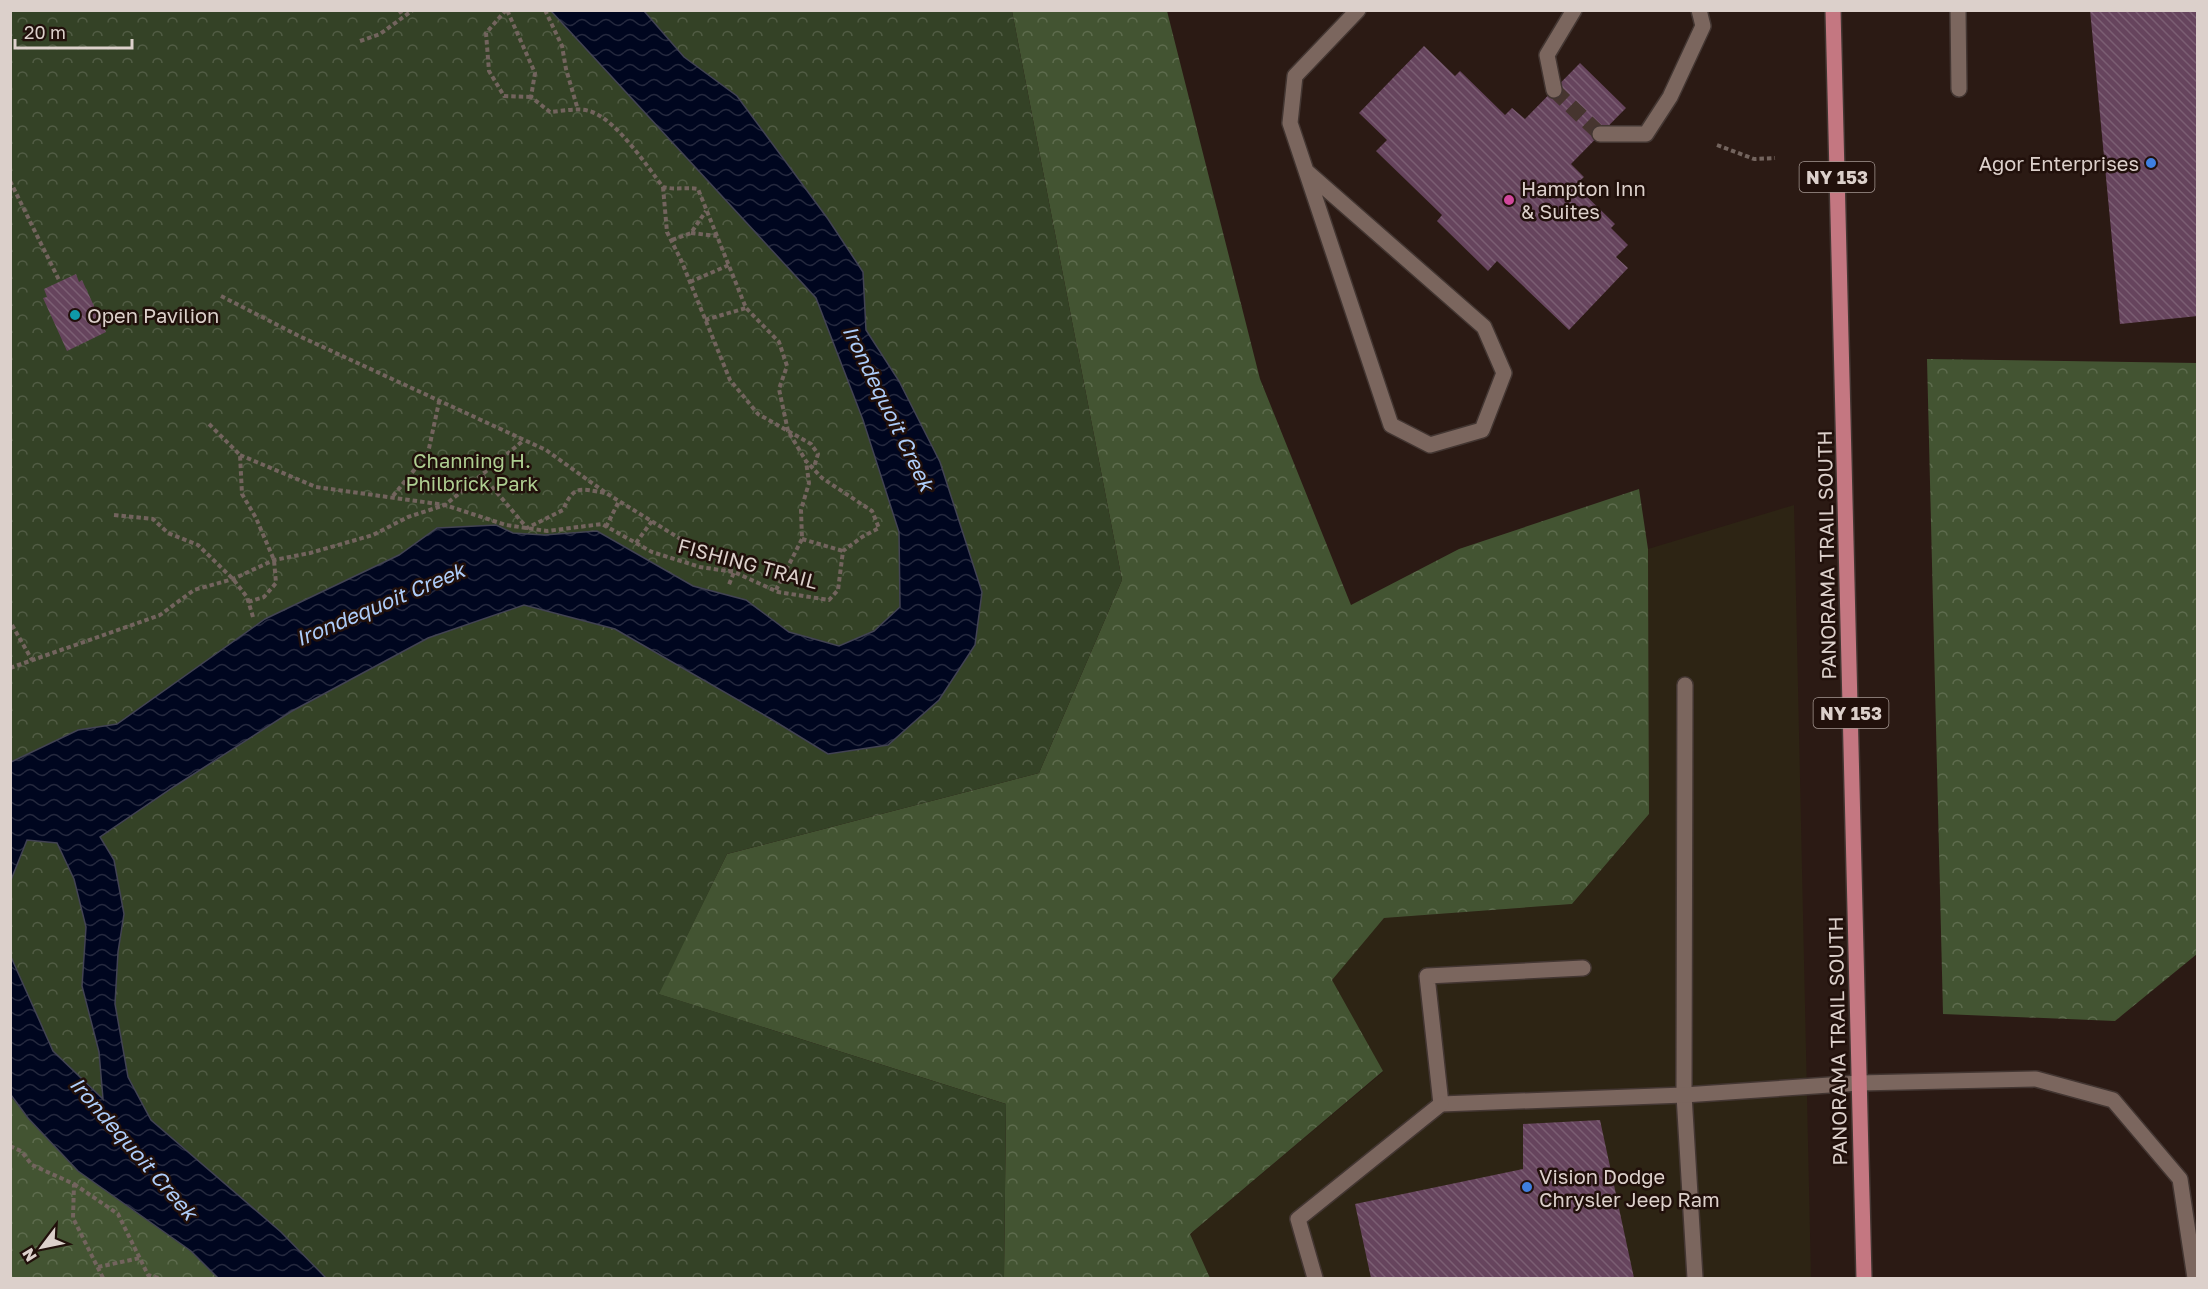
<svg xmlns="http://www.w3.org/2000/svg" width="2208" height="1289" viewBox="0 0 2208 1289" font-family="'Golos Text',sans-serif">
  <defs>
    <pattern id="forest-crowns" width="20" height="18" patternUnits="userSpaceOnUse" patternTransform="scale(1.5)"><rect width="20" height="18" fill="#435432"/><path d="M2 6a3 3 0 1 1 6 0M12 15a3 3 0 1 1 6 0" fill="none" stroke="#5e6c4e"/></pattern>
    <pattern id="park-crowns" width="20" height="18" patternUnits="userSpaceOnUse" patternTransform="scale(1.5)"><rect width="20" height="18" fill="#344226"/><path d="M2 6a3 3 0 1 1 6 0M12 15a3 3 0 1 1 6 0" fill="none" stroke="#515c44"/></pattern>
    <pattern id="water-waves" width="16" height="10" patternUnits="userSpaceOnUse" patternTransform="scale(1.5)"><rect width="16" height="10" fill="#00061f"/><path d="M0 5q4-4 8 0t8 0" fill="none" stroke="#25293e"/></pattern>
    <pattern id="building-back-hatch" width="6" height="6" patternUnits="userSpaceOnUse" patternTransform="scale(1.5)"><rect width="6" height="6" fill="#66445d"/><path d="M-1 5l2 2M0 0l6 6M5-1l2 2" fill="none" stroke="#7b5e73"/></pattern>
  </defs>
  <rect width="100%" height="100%" fill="#2b1a14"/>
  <!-- commercial -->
  <path fill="#2d2414" d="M1794 505 1811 1278H1210L1190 1234 1383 1072 1331 980 1384 918 1572 904 1649 814 1648 549Z"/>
  <!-- forest -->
  <g fill="url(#forest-crowns)">
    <path d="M1012 11H1167L1260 379 1351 605 1459 549 1639 489 1648 549 1649 814 1572 904 1384 918 1332 980 1383 1071 1190 1234 1210 1278H1004L1006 1104 658 994 727 854 1039 773 1122 580Z"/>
    <path d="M1927 359 2197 363V954L2115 1021 1943 1014Z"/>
    <path d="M10 1095 28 1118 191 1251 218 1278H11Z"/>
  </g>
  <!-- park -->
  <path fill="url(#park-crowns)" d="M11 11H1012L1122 580 1039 773 727 854 659 994 1006 1104 1004 1278H218L191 1251 78 1171 28 1118 11 1095Z"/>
  <!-- water -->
  <path fill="url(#water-waves)" stroke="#424353" stroke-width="1.5" d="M551 11H644L684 57 737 96 828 219 863 272 866 330 899 381 940 462 982 592 975 645 939 700 888 745 828 754 771 719 615 629 524 605 428 638 292 711 175 786 100 837 114 860 124 914 118 952 115 1004 128 1077 151 1120 281 1232 326 1278H218L191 1251 78 1171 28 1118 11 1095V957L53 1051 103 1099 99 1052 82 986 86 927 74 879 57 843 27 840 11 880V895V762L78 730 117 724 265 619 399 555 437 528 496 525 513 533 544 535 597 531 693 586 746 600 789 632 839 646 874 631 900 607 899 532 863 420 816 298Z"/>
  <!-- building -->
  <g fill="url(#building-back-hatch)">
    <path d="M2090 10H2198V316L2120 324Z"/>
    <path d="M1424 46 1455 76 1460 71 1505 115 1512 108 1525 119 1580 63 1626 108 1571 164 1584 177 1575 185 1615 224 1611 228 1628 245 1616 257 1628 268 1569 330 1497 261 1488 271 1437 221 1442 215 1376 151 1387 140 1359 113Z"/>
    <path d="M76 274 79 282 82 280 106 332 67 351 43 298 47 297 44 289Z"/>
    <path d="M1600 1120 1634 1278H1371L1355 1204 1523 1169V1124Z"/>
  </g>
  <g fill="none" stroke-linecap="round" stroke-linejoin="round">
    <!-- minor-tunnel -->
    <path stroke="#46352f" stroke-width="15" stroke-dasharray="15 8" stroke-linecap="butt" d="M1554 90 1600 134"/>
    <defs>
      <g id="minor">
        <path d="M1958 10 1959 89"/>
        <path d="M1554 90 1547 55 1574 10"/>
        <path d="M1600 134H1646L1670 97 1703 26 1699 10"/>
        <path d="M1306 171 1484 327 1504 373 1482 430 1430 445 1391 425 1290 123 1295 76 1358 10"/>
        <path d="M1685 685 1684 1095 1695 1278"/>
        <path d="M1583 968 1427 976 1441 1104 1684 1095 1859 1083 2036 1079 2113 1100 2180 1179 2195 1278"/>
        <path d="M1315 1278 1298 1219 1441 1104"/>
      </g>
      <path id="major" d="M1833 10 1864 1278"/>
    </defs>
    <!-- minor casing -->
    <use href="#minor" stroke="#433632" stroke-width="18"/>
    <!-- major casing -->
    <use href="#major" stroke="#433632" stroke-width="18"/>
    <!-- path -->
    <g stroke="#73645e" stroke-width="4" stroke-dasharray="4.5 3" stroke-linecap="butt">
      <path d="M399 10 403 16"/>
      <path d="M506 10 486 33 489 71 504 96 531 97"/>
      <path d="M545 10 562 46 566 69 578 110"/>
      <path d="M360 41 380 34 413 10"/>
      <path d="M1717 145 1754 159 1775 158"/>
      <path d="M10 181 60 282"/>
      <path d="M663 187 667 232 681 260 730 380 758 414 811 444 818 454 814 467"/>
      <path d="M691 233 717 236"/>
      <path d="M672 240 691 233 706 211"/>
      <path d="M690 282 729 265"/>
      <path d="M221 296 299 336 546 450 606 493 734 572 728 587"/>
      <path d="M705 320 746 308"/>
      <path d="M209 424 240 455 242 494 256 518 274 560 276 583 264 597 248 602"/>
      <path d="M240 455 316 487 445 505 524 440"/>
      <path d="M482 475 527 528 563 510C574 484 580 489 606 493"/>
      <path d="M393 496 428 453 439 402"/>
      <path d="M114 515 153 519 168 533 198 545 233 579 247 597 253 617"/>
      <path d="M606 527 619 501"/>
      <path d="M802 539 843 551"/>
      <path d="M636 543 652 521"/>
      <path d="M776 590 802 539 801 510 809 483 806 461"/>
      <path d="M12 625 32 660"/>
      <path d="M10 668 160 615 194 590 233 579 274 560 310 553 373 535 408 517 445 505 506 525 547 531 602 524 652 552 700 567 734 572 778 592 829 600 838 590 843 551 862 537 879 528 872 511 822 478 806 461 788 431 779 389 787 366 779 342 746 308 698 189C686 187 675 190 663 187 647 166 617 121 592 112 580 107 563 111 550 112L531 97 535 73 507 10"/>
      <path d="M10 1146 21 1151 32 1165 74 1184 73 1218 103 1278"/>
      <path d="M74 1184 118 1214 148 1275 159 1278"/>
      <path d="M98 1267 140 1258"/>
    </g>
    <!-- minor -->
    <use href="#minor" stroke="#7b665e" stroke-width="15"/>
    <!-- major -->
    <use href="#major" stroke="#c47781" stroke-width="15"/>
  </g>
  <!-- markers -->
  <g fill="#3f7fe0" stroke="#21100b" stroke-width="2">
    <circle cx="2151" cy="163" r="6"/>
    <circle cx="1527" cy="1187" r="6"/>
  </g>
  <circle fill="#d1479c" stroke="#21100b" stroke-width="2" cx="1509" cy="200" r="6"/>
  <circle fill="#0f9aa8" stroke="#21100b" stroke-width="2" cx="75" cy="315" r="6"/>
  <g text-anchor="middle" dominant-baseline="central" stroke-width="5" stroke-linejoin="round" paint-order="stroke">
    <!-- shield labels -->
    <g fill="#21100b" stroke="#a49691" stroke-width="1.5">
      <rect x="1799.5" y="162" width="75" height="30" rx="4.5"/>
      <rect x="1813.5" y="698" width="75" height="30" rx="4.5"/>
    </g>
    <g font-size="18" font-weight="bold" fill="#dcd0cb">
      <text x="1837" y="177">NY 153</text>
      <text x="1851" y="713">NY 153</text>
    </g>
    <!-- poi labels -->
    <g font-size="20" fill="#dcd0cb" stroke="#21100b" text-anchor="start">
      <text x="2139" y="163" text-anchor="end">Agor Enterprises</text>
      <text x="1521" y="188">Hampton Inn<tspan x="1521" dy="23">&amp; Suites</tspan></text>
      <text x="87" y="315">Open Pavilion</text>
      <text x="1539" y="1176">Vision Dodge<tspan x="1539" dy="23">Chrysler Jeep Ram</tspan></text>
    </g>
    <!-- park labels -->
    <g font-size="20" fill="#aece91" stroke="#21100b">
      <text x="472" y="460">Channing H.<tspan x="472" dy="23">Philbrick Park</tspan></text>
    </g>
    <!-- street labels -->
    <g font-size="20" fill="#dcd0cb" stroke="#21100b">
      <text transform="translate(1826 555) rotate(-91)">PANORAMA TRAIL SOUTH</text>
      <text transform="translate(748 563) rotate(15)">FISHING TRAIL</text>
      <text transform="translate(1837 1041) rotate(-91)">PANORAMA TRAIL SOUTH</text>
    </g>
    <!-- water labels -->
    <g font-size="21" font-style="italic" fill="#aecdfa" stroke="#21100b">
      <text transform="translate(889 408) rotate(64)">Irondequoit Creek</text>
      <text transform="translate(380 604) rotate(-23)">Irondequoit Creek</text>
      <text transform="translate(134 1148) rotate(49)">Irondequoit Creek</text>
    </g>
  </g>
  <!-- border -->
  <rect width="2208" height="1289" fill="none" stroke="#dcd0cb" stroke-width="24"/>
  <!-- north arrow -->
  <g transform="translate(42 1247) rotate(238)" stroke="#21100b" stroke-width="4.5" paint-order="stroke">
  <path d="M0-4.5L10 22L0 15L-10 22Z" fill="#dcd0cb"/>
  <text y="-9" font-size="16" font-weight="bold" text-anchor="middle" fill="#dcd0cb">N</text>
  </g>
  <!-- scale -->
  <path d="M15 39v9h117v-9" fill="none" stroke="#dcd0cb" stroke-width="3"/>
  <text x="24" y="39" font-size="18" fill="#dcd0cb" stroke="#21100b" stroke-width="4.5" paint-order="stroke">20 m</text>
</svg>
